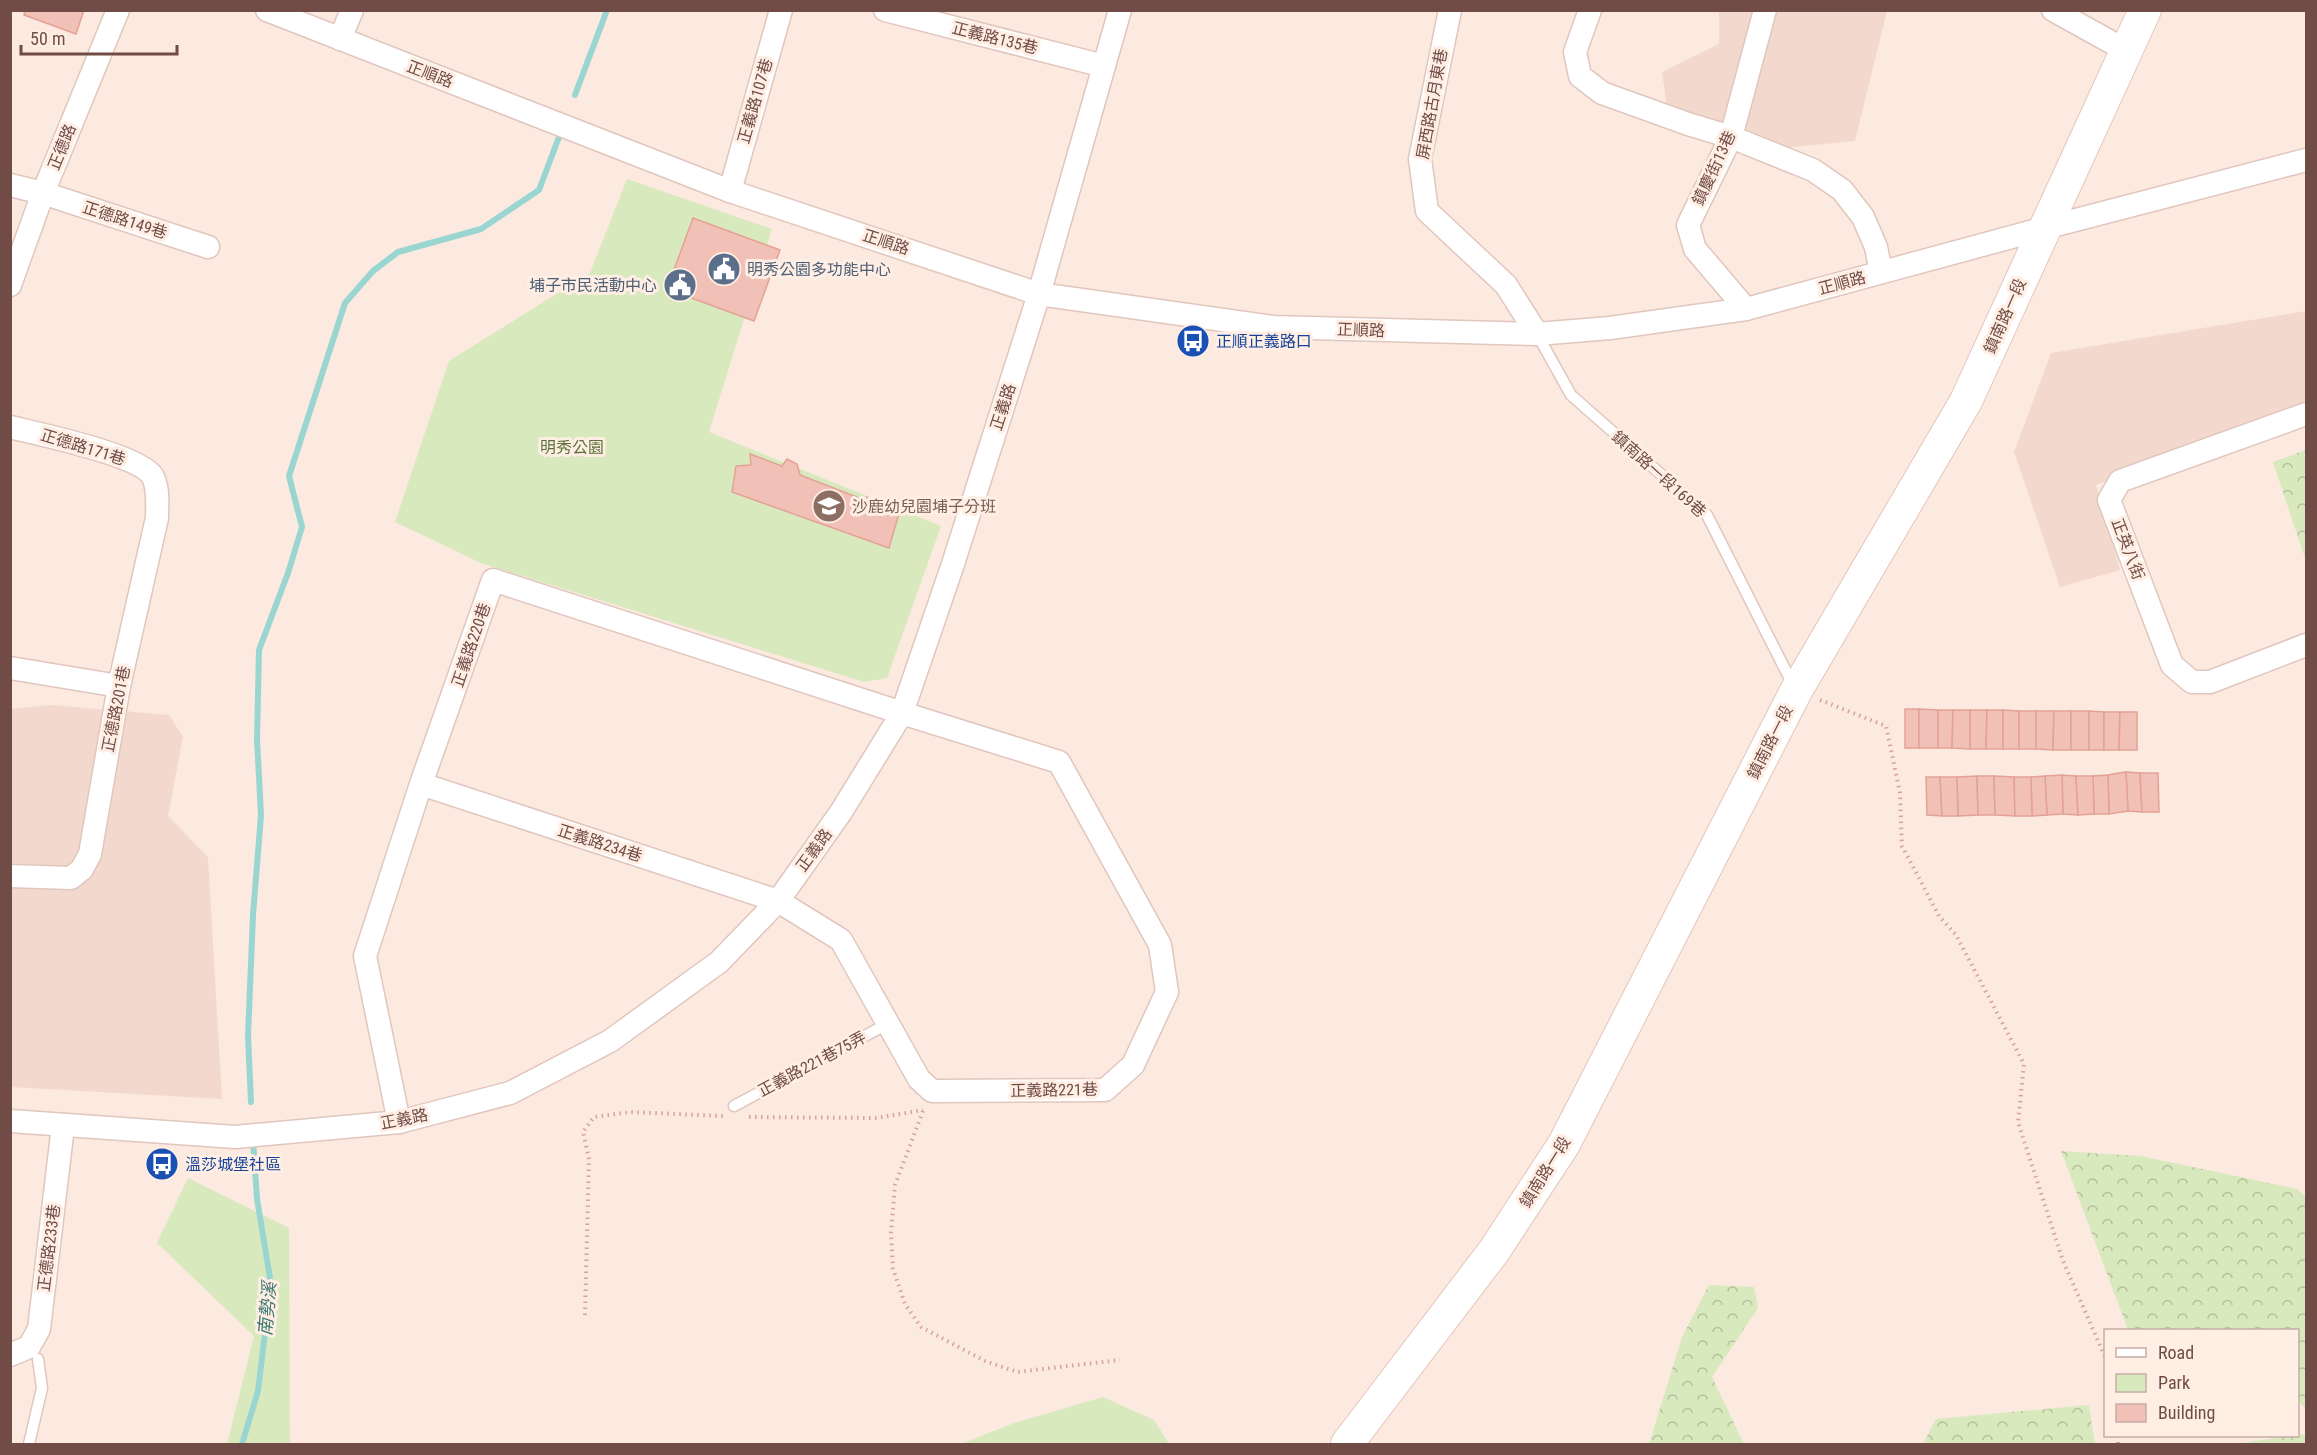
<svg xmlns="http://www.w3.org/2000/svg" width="2317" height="1455" viewBox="0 0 2317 1455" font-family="'Roboto Condensed','Noto Sans TC',sans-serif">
  <defs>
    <pattern id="forest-crowns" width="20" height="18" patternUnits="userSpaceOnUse" patternTransform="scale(1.5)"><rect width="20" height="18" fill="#d9e9be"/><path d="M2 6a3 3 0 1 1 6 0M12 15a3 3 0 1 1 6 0" fill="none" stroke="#b4bf9c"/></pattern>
  </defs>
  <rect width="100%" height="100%" fill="#fce9df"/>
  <!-- residential -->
  <g fill="#f3d9cd">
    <path d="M1719 11H1887L1855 141 1783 148 1670 129 1662 72 1719 44Z"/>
    <path d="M2306 311V406L2096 485 2120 570 2060 587 2014 452 2051 353Z"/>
    <path d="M51 705 169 715 183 737 168 816 208 857 222 1099 11 1087 10 709Z"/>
  </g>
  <!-- green -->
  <g fill="#d9e9be">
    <path d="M627 179 772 229 709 432 941 526 887 678 864 682 481 563 395 522 449 361 590 273Z"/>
    <path d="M188 1178 289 1228 290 1444H227L254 1336 157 1243Z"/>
    <path d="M1103 1397 1154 1420 1169 1444H961L1014 1423Z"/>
  </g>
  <!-- forest -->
  <g fill="url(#forest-crowns)">
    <path d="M2306 450V561L2273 462Z"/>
    <path d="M2061 1151 2141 1156 2297 1189 2306 1197V1409L2298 1401V1330H2128Z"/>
    <path d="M1709 1285 1754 1287 1758 1308 1712 1377 1744 1444H1649L1682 1337Z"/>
    <path d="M2089 1405 2095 1444H1923L1936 1419Z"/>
    <path d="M2306 1434V1444H2233Z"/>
  </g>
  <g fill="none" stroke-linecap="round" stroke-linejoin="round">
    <!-- stream -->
    <g stroke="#9ad6d1" stroke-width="6">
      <path d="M575 95 607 10"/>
      <path d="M251 1102 248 1036 253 915 261 815 257 739 259 650 288 573 302 527 289 476 345 303 373 271 398 252 481 229 539 190 562 129"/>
      <path d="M242 1444 258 1391 271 1284 257 1199 253 1140"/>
    </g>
  </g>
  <!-- building -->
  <g fill="#f1c0b6" stroke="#e4a297" stroke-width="1.5">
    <path d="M25 10H84L76 34 24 15Z"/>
    <path d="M693 218 780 250 754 321 667 289Z"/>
    <path d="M750 454 782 466 787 459 797 464 800 475 867 501V497L900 510 889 548 732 492 736 466 751 465Z"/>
    <rect x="1905" y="709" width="14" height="39"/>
    <path d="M1919 709 1938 710V748H1919Z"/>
    <path d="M1938 710H1953L1952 748H1938Z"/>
    <path d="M1953 710H1970V749L1952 748Z"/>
    <path d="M1970 710H1987L1986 749H1970Z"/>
    <path d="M1987 710H2003V749H1986Z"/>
    <path d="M2003 710 2019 711V749H2003Z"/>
    <rect x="2019" y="711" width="17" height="38"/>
    <path d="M2036 711H2054L2053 750 2036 749Z"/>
    <path d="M2054 711H2071V750H2053Z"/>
    <rect x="2071" y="711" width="18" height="39"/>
    <path d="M2089 711 2104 712V750H2089Z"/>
    <path d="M2104 712H2120L2119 750H2104Z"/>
    <path d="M2120 712H2137V750H2119Z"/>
    <path d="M2126 772 2140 773 2142 812 2128 811Z"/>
    <path d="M2126 772 2128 811 2109 814 2108 775Z"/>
    <path d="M2140 773H2158L2159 812H2142Z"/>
    <path d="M2062 775 2076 776 2078 815 2063 814Z"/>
    <path d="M2062 775 2063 814 2047 815 2045 776Z"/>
    <path d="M2108 775 2109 814H2094L2093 776Z"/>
    <path d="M1977 776 1978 815 1958 816 1957 777Z"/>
    <path d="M1977 776H1994L1995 815H1978Z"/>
    <path d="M1994 776 2014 777 2015 816 1995 815Z"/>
    <path d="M2045 776 2047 815 2032 816 2031 777Z"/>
    <path d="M2076 776H2093L2094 814 2078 815Z"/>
    <path d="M1926 777H1940L1942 816 1927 815Z"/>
    <path d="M1940 777H1957L1958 816H1942Z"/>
    <path d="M2014 777H2031L2032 816H2015Z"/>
  </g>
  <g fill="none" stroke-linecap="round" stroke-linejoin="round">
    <defs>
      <g id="lane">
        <path d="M1537 334 1571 395 1707 515 1793 685"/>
        <path d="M734 1106 889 1023"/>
        <path d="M29 1444 42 1388 38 1359"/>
      </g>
      <g id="street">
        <path d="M267 10 730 191 1039 294 1273 327 1537 334 1610 328 1746 309 2045 228 2306 160"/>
        <path d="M885 10 1104 66"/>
        <path d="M1450 10 1420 159 1427 211 1506 285 1537 334"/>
        <path d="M1590 10 1575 52 1580 76 1602 93 1688 124 1731 137 1813 170 1842 190 1863 217 1876 247 1881 272"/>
        <path d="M2053 10 2127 51"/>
        <path d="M340 39 352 10"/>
        <path d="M10 185 43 193 208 247"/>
        <path d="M730 191 781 10"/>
        <path d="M10 285 43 193 118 10"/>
        <path d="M1746 309 1695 249 1688 225 1731 137 1765 10"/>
        <path d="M2306 414 2120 481 2109 500 2172 665 2192 682H2210L2306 645"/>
        <path d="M10 427C38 434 141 455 153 477 159 490 157 505 157 518L119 686 90 854 82 869 71 878 10 876"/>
        <path d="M10 668 119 686"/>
        <path d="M10 1121 235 1137 399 1122 510 1093 610 1041 719 962 778 901 841 812 902 713 953 564 1039 294 1120 10"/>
        <path d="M399 1122 365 956 421 784 493 580 902 713 1059 762 1160 945 1167 992 1133 1065 1105 1090 932 1091 919 1079 841 940 778 901 421 784"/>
        <path d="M10 1355 29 1347 39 1329 63 1126"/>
      </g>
      <path id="secondary" d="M1347 1444 1494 1251 1564 1144 1796 691 1966 401 2145 10"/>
    </defs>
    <!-- lane casing -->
    <use href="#lane" stroke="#e1c6be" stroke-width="13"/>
    <!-- street casing -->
    <use href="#street" stroke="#e1c6be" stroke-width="25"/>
    <!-- secondary casing -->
    <use href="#secondary" stroke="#e6c5bb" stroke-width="34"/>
    <!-- path -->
    <g stroke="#d5a39a" stroke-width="4" stroke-dasharray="1.5 4.5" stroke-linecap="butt">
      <path d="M1820 700 1886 726 1900 793 1902 846 1939 916 1956 935 2024 1064 2018 1122 2063 1261 2106 1359"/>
      <path d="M923 1111 895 1185 891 1233 893 1269 905 1304 921 1327 985 1361 1017 1372 1120 1360"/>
      <path d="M749 1117 877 1118 923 1110"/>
      <path d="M585 1315 589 1159 583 1132 594 1117 630 1112 723 1116"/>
      <path d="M2117 1436 2118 1444"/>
    </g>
    <!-- lane -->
    <use href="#lane" stroke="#fff" stroke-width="10"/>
    <!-- street -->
    <use href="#street" stroke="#fff" stroke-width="22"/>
    <!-- secondary -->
    <use href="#secondary" stroke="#fff" stroke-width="32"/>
  </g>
  <!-- icons -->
  <defs>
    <symbol id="civic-disc" viewBox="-11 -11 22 22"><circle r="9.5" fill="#5c6f8a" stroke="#ffeee4"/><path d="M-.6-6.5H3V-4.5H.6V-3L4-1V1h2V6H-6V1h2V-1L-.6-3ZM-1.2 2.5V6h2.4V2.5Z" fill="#fff"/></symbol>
    <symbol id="bus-disc" viewBox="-11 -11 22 22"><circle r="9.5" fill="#1a4fb4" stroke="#ffeee4"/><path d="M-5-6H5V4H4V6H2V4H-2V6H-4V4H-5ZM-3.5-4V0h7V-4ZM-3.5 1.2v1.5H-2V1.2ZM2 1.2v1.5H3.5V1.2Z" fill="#fff"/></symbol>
    <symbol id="school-disc" viewBox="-11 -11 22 22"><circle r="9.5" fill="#8d6e63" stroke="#ffeee4"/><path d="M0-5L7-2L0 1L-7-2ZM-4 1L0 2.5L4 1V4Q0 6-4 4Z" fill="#fff"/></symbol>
  </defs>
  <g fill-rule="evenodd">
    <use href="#civic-disc" x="705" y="250" width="38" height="38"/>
    <use href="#civic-disc" x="661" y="266" width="38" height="38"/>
    <use href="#bus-disc" x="1174" y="322" width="38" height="38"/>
    <use href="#school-disc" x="810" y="487" width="38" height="38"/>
    <use href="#bus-disc" x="143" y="1145" width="38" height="38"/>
  </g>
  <g text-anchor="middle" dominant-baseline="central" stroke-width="6" stroke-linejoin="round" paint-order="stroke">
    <!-- street labels -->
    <g font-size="16" fill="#714c47" stroke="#ffeee4">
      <text transform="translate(995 38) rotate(14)">正義路135巷</text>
      <text transform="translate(430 74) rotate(21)">正順路</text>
      <text transform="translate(755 101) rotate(-74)">正義路107巷</text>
      <text transform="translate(1432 104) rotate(-80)">屏西路古月東巷</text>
      <text transform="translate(62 147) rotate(-68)">正德路</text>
      <text transform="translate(1714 168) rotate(-65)">鎮慶街13巷</text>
      <text transform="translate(125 220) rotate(18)">正德路149巷</text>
      <text transform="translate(886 242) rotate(18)">正順路</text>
      <text transform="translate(1842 283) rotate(-15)">正順路</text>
      <text transform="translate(2005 316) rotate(-66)">鎮南路一段</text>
      <text transform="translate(1361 330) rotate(2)">正順路</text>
      <text transform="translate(1003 407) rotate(-72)">正義路</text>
      <text transform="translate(83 447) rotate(17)">正德路171巷</text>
      <text transform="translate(1659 474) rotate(42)">鎮南路一段169巷</text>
      <text transform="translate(2128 549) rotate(69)">正英八街</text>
      <text transform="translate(471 645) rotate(-71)">正義路220巷</text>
      <text transform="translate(116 709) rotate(-79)">正德路201巷</text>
      <text transform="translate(1770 742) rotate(-63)">鎮南路一段</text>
      <text transform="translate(600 843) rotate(18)">正義路234巷</text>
      <text transform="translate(814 850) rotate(-54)">正義路</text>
      <text transform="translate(812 1064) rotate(-28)">正義路221巷75弄</text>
      <text transform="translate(1054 1090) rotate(-1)">正義路221巷</text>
      <text transform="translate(404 1119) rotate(-11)">正義路</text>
      <text transform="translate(1545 1172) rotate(-58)">鎮南路一段</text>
      <text transform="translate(49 1248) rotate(-83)">正德路233巷</text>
    </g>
    <!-- service labels -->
    <g font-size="16" fill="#4e5e75" stroke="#ffeee4" text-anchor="start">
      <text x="747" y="269">明秀公園多功能中心</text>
      <text x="657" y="285" text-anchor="end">埔子市民活動中心</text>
    </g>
    <!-- transit labels -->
    <g font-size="16" fill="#164399" stroke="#ffeee4" text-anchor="start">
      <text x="1216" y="341">正順正義路口</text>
      <text x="185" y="1164">溫莎城堡社區</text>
    </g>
    <!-- park labels -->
    <g font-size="16" fill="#59723c" stroke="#ffeee4">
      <text x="572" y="447">明秀公園</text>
    </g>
    <!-- education labels -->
    <g font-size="16" fill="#785e54" stroke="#ffeee4" text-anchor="start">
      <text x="852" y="506">沙鹿幼兒園埔子分班</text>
    </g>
    <!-- water labels -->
    <g font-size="18" font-style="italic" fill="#3c7873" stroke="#ffeee4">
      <text transform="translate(267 1309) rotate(-85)">南勢溪</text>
    </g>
  </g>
  <!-- border -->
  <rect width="2317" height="1455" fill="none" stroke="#714c47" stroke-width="24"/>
  <!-- legend -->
  <rect x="2104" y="1329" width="195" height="108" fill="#ffeee4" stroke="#c6ada5" stroke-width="1.5"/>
  <rect x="2116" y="1348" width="30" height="9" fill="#ffffff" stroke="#c6ada5" stroke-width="1.5"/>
  <text x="2158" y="1359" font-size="18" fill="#714c47">Road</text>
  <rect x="2116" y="1374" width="30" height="18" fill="#d9e9be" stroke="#c6ada5" stroke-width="1.5"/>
  <text x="2158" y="1389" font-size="18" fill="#714c47">Park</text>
  <rect x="2116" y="1404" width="30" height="18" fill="#f1c0b6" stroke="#c6ada5" stroke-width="1.5"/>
  <text x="2158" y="1419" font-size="18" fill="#714c47">Building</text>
  <!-- scale -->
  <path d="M21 45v9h156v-9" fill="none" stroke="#714c47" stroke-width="3"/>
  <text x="30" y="45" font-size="18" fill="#714c47" stroke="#ffeee4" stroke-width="4.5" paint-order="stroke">50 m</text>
</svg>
